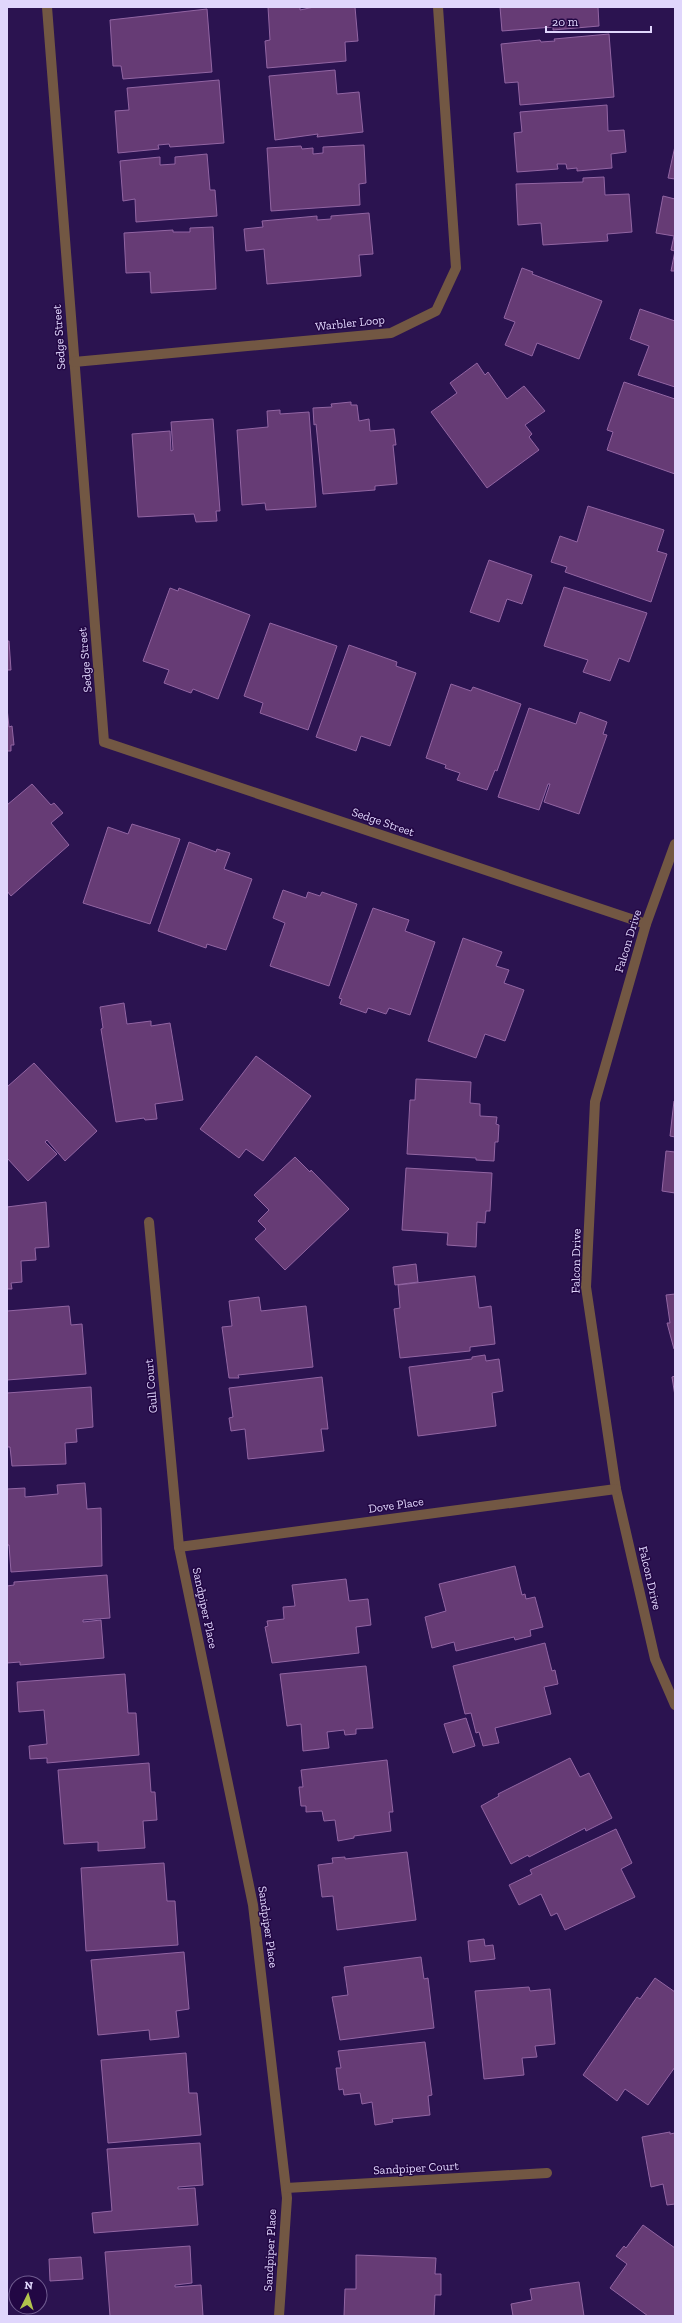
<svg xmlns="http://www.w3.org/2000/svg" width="682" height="2323" viewBox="0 0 682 2323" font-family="'Zilla Slab',serif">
  <rect width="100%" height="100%" fill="#2b1350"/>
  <!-- building -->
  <g fill="#663b75" stroke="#9265a3">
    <path d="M268 7H300V10L314 7H355L358 41 345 42 346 61 267 68 265 41 270 40Z"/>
    <path d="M500 7H598L599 26 553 30V27L502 31Z"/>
    <path d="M207 9 212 72 123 79 121 66H113L110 20Z"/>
    <path d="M609 34 614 97 520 105 518 82 505 83 501 44 540 40 541 42 555 41 554 39Z"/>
    <path d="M335 70 337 94 359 92 363 132 317 137 318 134 275 140 269 76Z"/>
    <path d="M219 80 224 143 170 147 169 144 158 145 159 149 118 153 115 111 129 110 127 88Z"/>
    <path d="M607 105 608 131 624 130 626 152 611 154 612 168 577 171V168L567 169 566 164H557L558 169 517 172 514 133 522 132 520 112Z"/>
    <path d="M364 145 366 183 359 184 360 205 271 211 267 148 301 146 302 149 313 148V154L323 153V147Z"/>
    <path d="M675 146V179L668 178Z"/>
    <path d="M207 154 210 190H215L217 216 136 222 135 199 123 201 120 161 160 157V165L175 164V157Z"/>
    <path d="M604 177 605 195 629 194 632 232 607 234 608 241 543 245 541 223 518 225 516 184 583 182V178Z"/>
    <path d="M663 196 675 199V251L671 250 674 236 656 233Z"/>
    <path d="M369 213 373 254 359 255 361 276 267 284 264 249 246 251 244 229 263 227 262 221 317 216V220L331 219V216Z"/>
    <path d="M213 227 216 289 151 293 150 272 126 273 124 233 173 230V232H190V228Z"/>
    <path d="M675 251V271H671Z"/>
    <path d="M522 268 533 272 532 274 602 301 579 359 537 343 532 356 505 345 515 322 504 318Z"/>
    <path d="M640 309 675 321V387L638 375 649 346 630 339Z"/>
    <path d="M477 363 485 375 488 372 507 399 524 386 545 411 525 425 532 434 529 437 539 450 487 488 431 412 457 393 450 383Z"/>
    <path d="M624 382 675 399V474L607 450 613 432 607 430Z"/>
    <path d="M351 402V405H357L359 421 369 419 370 431 394 429 396 445H393L397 484 375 486V490L323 494 316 424 314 425 313 408 332 407 331 404Z"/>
    <path d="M280 410V414L309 412 316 507 266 510 265 503 242 505 237 430 268 427 267 411Z"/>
    <path d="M213 419 220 511H216L217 521 196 522 194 514 138 517 132 434 170 431 171 451 173 450 171 422Z"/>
    <path d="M588 506 664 530 657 551 667 554 651 602 565 572 567 567 551 562 560 536 577 542Z"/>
    <path d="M489 560 532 575 522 604 507 599 499 622 470 612Z"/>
    <path d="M564 587 647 613 629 662 619 658 610 681 583 672 588 660 544 646Z"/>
    <path d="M170 588 178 591 179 588 250 615 218 699 193 689 191 693 164 683 169 670 143 661Z"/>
    <path d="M270 623 337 646 308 730 260 713 263 703 244 696Z"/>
    <path d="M7 641H9L11 670H7Z"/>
    <path d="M349 645 397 662 396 666 416 673 390 746 361 736 356 751 316 737Z"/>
    <path d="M451 684 471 691 473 687 521 704 497 771 495 770 487 790 457 780 460 773 445 768 446 765 426 758Z"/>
    <path d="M7 708 9 727 12 726 14 745H11V751H7Z"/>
    <path d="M529 708 576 724 580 712 607 722 603 734 607 735 579 814 544 802 550 784H548L539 810 498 797Z"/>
    <path d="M32 784 51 805 54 803 63 813 51 823 69 845 11 896 7 891V805Z"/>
    <path d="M132 824 180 839 150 924 83 903 108 827 128 834Z"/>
    <path d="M189 842 216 852 217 849 230 853 224 869 252 879 226 950 207 944 206 948 158 931Z"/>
    <path d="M283 890 306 898 308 892 320 896 322 892 357 904 329 986 270 966 285 923 273 918Z"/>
    <path d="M373 908 409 920 405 931 435 942 410 1015 389 1008 386 1014 368 1008 366 1013 340 1004 342 999 339 998Z"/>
    <path d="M463 938 502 952 496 966 509 970 504 983 524 990 505 1041 485 1034 476 1058 428 1041Z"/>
    <path d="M124 1003 127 1024 151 1021V1026L170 1023 183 1100 155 1104 157 1119 145 1120 144 1118 116 1122 101 1029 103 1028 100 1007Z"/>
    <path d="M256 1056 311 1096 263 1161 246 1149 239 1158 200 1129Z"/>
    <path d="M34 1063 97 1131 65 1161 47 1140 45 1142 57 1154 28 1181 7 1158V1087Z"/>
    <path d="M416 1079 471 1082 470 1103 480 1104V1116L497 1117 496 1124 499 1125 498 1142H495L494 1161 476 1160V1158L407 1154 410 1100H415Z"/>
    <path d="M674 1101H675V1137L670 1136Z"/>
    <path d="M666 1151 675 1152V1193L662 1191Z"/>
    <path d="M295 1157 310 1172 311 1170 349 1209 285 1270 255 1239 266 1229 258 1221 269 1210 254 1195Z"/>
    <path d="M406 1168 492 1173 490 1211H486L485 1223 477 1222 476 1247 447 1245 448 1233 402 1230Z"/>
    <path d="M46 1202 49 1247 35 1248 36 1260 21 1261 22 1282 11 1283 12 1289H7V1207Z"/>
    <path d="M416 1264 418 1282 395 1285 393 1267Z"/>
    <path d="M475 1276 479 1308 491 1306 495 1344 470 1347V1351L400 1358 394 1309 400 1308 398 1285Z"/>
    <path d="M675 1294V1349H674L667 1323H670L666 1295Z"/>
    <path d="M259 1297 261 1311 306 1306 313 1367 238 1375 239 1378H229L222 1327 232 1326 229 1301Z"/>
    <path d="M69 1306 71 1325 82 1324 86 1374 7 1380V1311Z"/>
    <path d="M485 1355 486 1361 499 1359 503 1391 492 1393 496 1426 418 1436 409 1367 472 1359V1357Z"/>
    <path d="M675 1376V1396L672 1377Z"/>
    <path d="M322 1377 328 1429H321L324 1451 248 1459 245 1429 231 1431 229 1418 233 1417 229 1388Z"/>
    <path d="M91 1387 93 1427 76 1429 77 1442 65 1443 66 1464 12 1466 10 1447H7V1393Z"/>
    <path d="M85 1483 87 1509 101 1508 102 1566 11 1572 9 1545H7V1489L25 1488V1497L58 1494 57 1485Z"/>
    <path d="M515 1566 522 1595 525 1594 526 1599 535 1597 543 1627 530 1630 531 1636 515 1640 514 1637 456 1651 454 1642 432 1648 425 1617 446 1611 439 1584Z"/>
    <path d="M107 1575 110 1618 83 1620V1622L101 1620 104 1658 20 1665V1662L7 1663V1586L14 1585V1582Z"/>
    <path d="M346 1579 349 1601 368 1599 371 1625 356 1627 359 1653 272 1663 265 1627 268 1626 267 1621 284 1619 283 1607 295 1606 292 1585Z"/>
    <path d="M545 1643 552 1671 555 1670 558 1684 544 1687 551 1714 495 1728 499 1743 483 1746 479 1732 476 1733 471 1713 465 1714 453 1666Z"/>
    <path d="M366 1666 373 1728 356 1729V1734L345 1735 344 1730 327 1732 329 1748 303 1751 301 1724 287 1726 280 1674Z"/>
    <path d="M125 1674 128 1713H136L139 1755 47 1763V1758L30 1759 29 1746 47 1744 44 1710 19 1712 17 1682Z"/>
    <path d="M466 1718 475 1746 453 1753 444 1724Z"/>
    <path d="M570 1758 580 1777 589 1773 612 1818 586 1831 585 1828 529 1857 528 1855 511 1864 481 1806 499 1796 498 1794Z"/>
    <path d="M387 1760 393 1812H389L391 1831 354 1836V1838L338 1841 335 1820 324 1821 322 1811 306 1812V1806H301L299 1787H303L301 1770Z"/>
    <path d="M149 1763 151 1792H155L157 1820 143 1821 145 1848 98 1851V1842L64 1844 58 1770Z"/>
    <path d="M616 1829 632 1863 621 1869 635 1897 565 1930 557 1913 551 1916 541 1894 519 1905 509 1885 532 1874 530 1870Z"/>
    <path d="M407 1852 416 1920 337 1930 333 1896 322 1897 318 1865 333 1863 332 1858 345 1857V1859Z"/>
    <path d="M164 1863 167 1901H175L178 1945 86 1951 81 1868Z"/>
    <path d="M484 1939 485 1946 493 1945 495 1959 470 1962 468 1941Z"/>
    <path d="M184 1952 189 2009 176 2011 179 2037 150 2040 149 2030 98 2035 91 1960Z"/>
    <path d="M421 1957 424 1979 428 1978 434 2028 340 2040 332 1997 348 1995 344 1967Z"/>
    <path d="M655 1978 675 1992V2067L648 2105 625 2089 617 2101 583 2075 637 1997 640 1999Z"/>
    <path d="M529 1987 530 1991 550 1989 555 2044 535 2046 537 2057 522 2058 524 2075 484 2079 475 1991Z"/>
    <path d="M425 2042 432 2095 428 2096 430 2115 392 2119 393 2122 375 2125 372 2102 362 2104 360 2093 344 2095 343 2089 339 2090 336 2068H341L338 2051Z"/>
    <path d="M186 2053 189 2093H197L201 2135 108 2143 101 2060Z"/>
    <path d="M670 2132V2134L675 2133V2204L667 2205 663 2184 651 2187 642 2137Z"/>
    <path d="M200 2143 203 2185 178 2187V2189L195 2188 198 2225 94 2233 92 2213 112 2211 107 2149Z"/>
    <path d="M643 2225 675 2248V2316H648L610 2288 627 2264 616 2256 624 2246 626 2248Z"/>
    <path d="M190 2246 192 2283 175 2285V2287L201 2285 203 2316H110L105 2252Z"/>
    <path d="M356 2255 436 2258 435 2274H441V2295H435L434 2316H344L345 2289H356Z"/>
    <path d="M81 2257 83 2279 50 2281 49 2259Z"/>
    <path d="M579 2282 584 2316H513L511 2304 532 2300 530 2289Z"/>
  </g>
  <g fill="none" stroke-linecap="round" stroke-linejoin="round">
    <!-- minor -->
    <g stroke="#725743" stroke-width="10">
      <path d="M47 7 104 742 646 924"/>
      <path d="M74 362 391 333 436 311 456 268 438 7"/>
      <path d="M675 844 646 924 595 1102 586 1287 616 1489 655 1659 675 1705"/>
      <path d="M149 1222 179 1547 253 1905 287 2198 279 2316"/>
      <path d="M179 1547 616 1489"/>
      <path d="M286 2188 547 2173"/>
    </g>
  </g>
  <g text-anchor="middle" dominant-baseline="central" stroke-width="3" stroke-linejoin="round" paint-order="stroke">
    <!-- street labels -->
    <g font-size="12" fill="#e0d6fc" stroke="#220744">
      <text transform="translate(350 323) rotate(-6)">Warbler Loop</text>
      <text transform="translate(59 337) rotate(-94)">Sedge Street</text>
      <text transform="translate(85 660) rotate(-95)">Sedge Street</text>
      <text transform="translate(383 822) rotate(19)">Sedge Street</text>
      <text transform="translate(628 941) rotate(-73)">Falcon Drive</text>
      <text transform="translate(576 1261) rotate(-89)">Falcon Drive</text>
      <text transform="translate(151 1386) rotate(-95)">Gull Court</text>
      <text transform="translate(396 1505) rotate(-8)">Dove Place</text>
      <text transform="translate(650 1578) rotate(77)">Falcon Drive</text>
      <text transform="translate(205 1608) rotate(78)">Sandpiper Place</text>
      <text transform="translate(268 1927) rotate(82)">Sandpiper Place</text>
      <text transform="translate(416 2168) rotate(-3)">Sandpiper Court</text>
      <text transform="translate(270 2250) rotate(-87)">Sandpiper Place</text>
    </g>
  </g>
  <!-- border -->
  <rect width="682" height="2323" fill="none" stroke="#e0d6fc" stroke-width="16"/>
  <!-- north arrow -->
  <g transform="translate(28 2295) rotate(5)"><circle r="19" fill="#220744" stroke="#6e5a8e"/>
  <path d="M0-3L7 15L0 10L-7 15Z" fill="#b2c34c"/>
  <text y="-6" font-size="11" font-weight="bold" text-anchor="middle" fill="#e0d6fc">N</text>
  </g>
  <!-- scale -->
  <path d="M546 26v6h105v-6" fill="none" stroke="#e0d6fc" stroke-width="2"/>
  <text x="552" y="26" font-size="12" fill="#e0d6fc" stroke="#220744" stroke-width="3" paint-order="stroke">20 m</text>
</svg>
